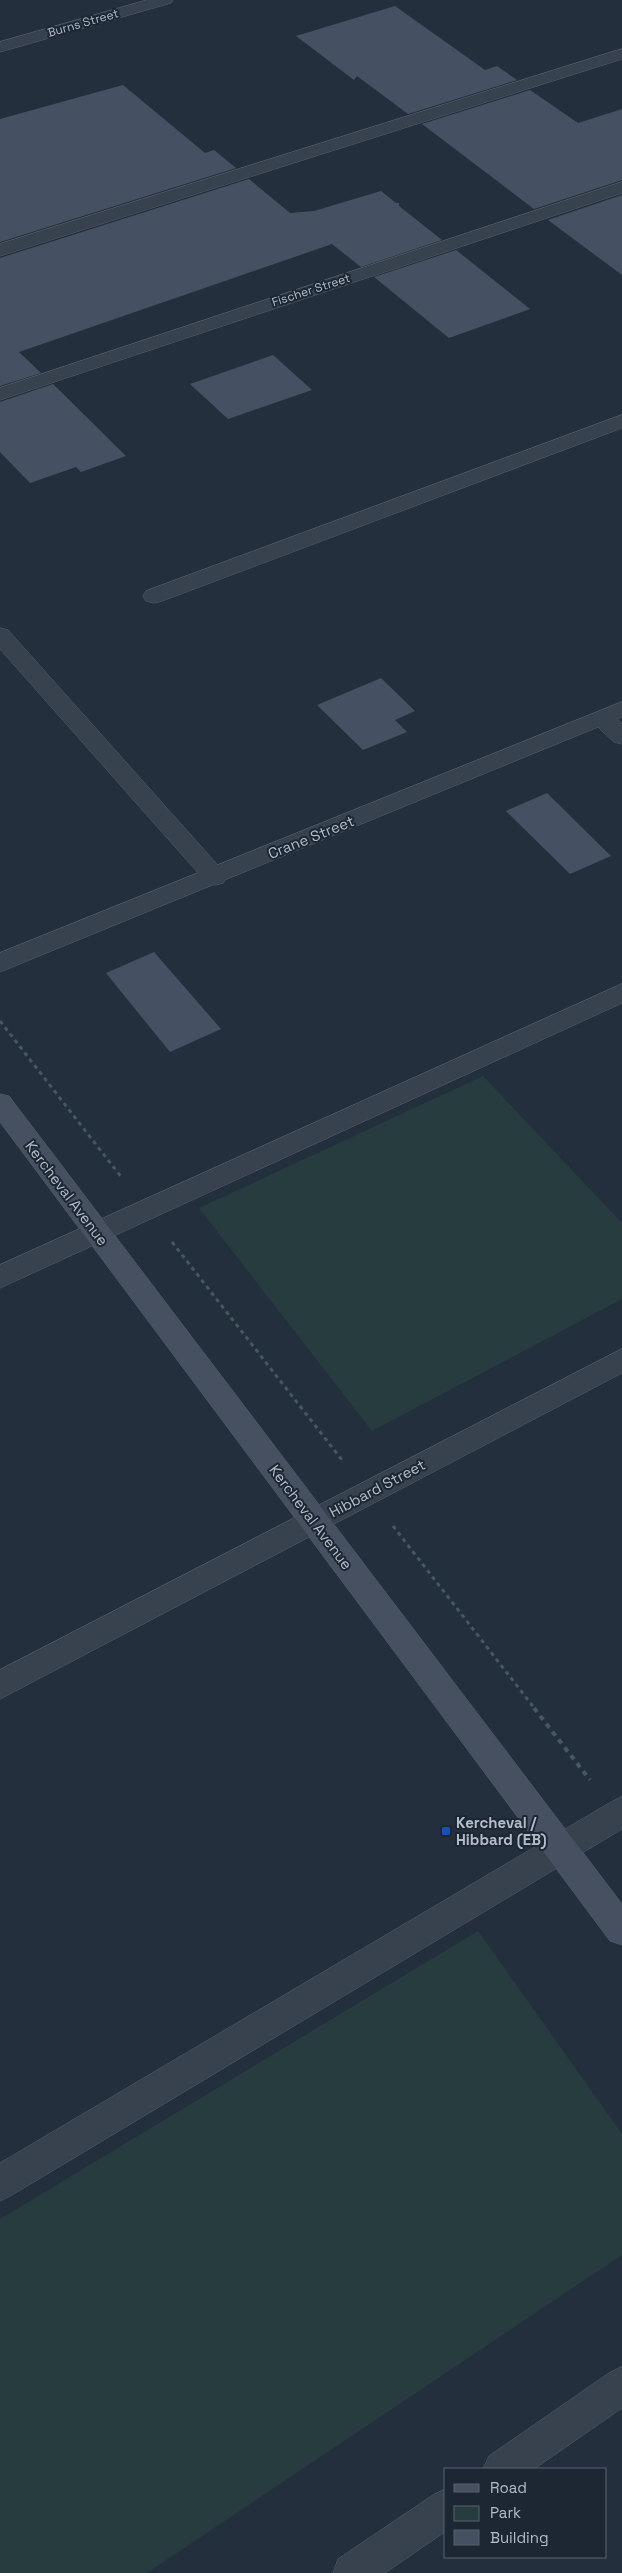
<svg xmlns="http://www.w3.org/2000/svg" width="622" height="2573" viewBox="0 0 622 2573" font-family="'Space Grotesk',sans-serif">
  <rect width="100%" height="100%" fill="#242f3e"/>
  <!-- green -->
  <g fill="#263c3f">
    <path d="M483 1076 622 1223V1299L372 1431 199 1208Z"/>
    <path d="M478 1931 622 2134V2255L147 2573H0V2219Z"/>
  </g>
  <!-- building -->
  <g fill="#455162">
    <path d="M395 6 485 70 497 66 517 80 408 114 357 76 354 80 296 36Z"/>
    <path d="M123 85 205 153 214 150 236 168 0 242V119Z"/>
    <path d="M530 90 578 123 622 109V180L534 209 422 124Z"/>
    <path d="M249 179 290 213 314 211 381 191 396 203H399V206L442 240 361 267 332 244 19 352 41 373 0 386V258Z"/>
    <path d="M622 195V275L548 220Z"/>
    <path d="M456 250 530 309 449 338 374 277Z"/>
    <path d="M273 355 312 390 228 419 190 384Z"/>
    <path d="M53 384 126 456 81 472 76 467 30 483 0 452V402Z"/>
    <path d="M381 678 415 711 395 720 407 732 363 750 317 705Z"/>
    <path d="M547 793 611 856 570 874 506 811Z"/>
    <path d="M154 952 221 1029 170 1052 106 973Z"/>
  </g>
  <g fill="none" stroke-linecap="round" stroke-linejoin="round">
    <defs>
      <g id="lane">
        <path d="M622 49V59L0 256V244Z"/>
        <path d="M622 415V428L162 601 154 603 146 601 143 596 146 591Z"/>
        <path d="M0 628 8 630 223 871 227 877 223 883 215 885 207 883 0 649Z"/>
        <path d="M622 984V1003L0 1288V1265Z"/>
        <path d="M622 1797V1829L12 2195 0 2201V2163L611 1802Z"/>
      </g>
      <g id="street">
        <path d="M147 0H173L171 3 0 52V42Z"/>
        <path d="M622 182V193L0 400V388Z"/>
        <path d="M622 702V717L617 719 622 724V744L614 742 598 727 0 972V953Z"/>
        <path d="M622 1349V1373L0 1699V1670Z"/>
        <path d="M622 2367V2408L534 2469H483L489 2456 609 2373Z"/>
        <path d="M446 2489V2531L385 2573H333L338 2559 433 2495Z"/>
      </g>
      <path id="secondary" d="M0 1094 9 1096 622 1904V1945L610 1941 0 1122Z"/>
    </defs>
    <!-- lane casing -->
    <use href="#lane" stroke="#565f6c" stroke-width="1"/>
    <!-- street casing -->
    <use href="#street" stroke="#565f6c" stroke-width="1"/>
    <!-- secondary casing -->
    <use href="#secondary" stroke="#565f6c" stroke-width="1"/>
    <!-- path-far1 -->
    <g stroke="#44595c" stroke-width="3" stroke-dasharray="4 4" stroke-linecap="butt">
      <path d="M0 1021 122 1178"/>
      <path d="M172 1242 342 1460"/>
      <path d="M393 1526 535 1709"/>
    </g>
    <!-- path -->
    <path stroke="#44595c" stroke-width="4" stroke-dasharray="5 5" stroke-linecap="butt" d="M534 1708 590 1780"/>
    <!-- lane -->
    <use href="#lane" fill="#38414e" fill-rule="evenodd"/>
    <!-- street -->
    <use href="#street" fill="#38414e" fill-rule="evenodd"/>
    <!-- secondary -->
    <use href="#secondary" fill="#465061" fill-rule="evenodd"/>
  </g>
  <!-- markers -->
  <rect fill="#1a4fb4" stroke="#1d2633" stroke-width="2" x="441" y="1826" width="10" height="10" rx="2.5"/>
  <g text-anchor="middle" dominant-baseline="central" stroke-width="4" stroke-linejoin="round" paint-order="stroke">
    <!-- far-street labels -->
    <g font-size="12" fill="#b4bcc9" stroke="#1d2633">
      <text transform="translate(83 23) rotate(-16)">Burns Street</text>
      <text transform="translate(311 290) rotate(-18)">Fischer Street</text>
    </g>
    <!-- street labels -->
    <g font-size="15" fill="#b4bcc9" stroke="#1d2633">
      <text transform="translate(311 837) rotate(-22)">Crane Street</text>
      <text transform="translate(67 1193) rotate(53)">Kercheval Avenue</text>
      <text transform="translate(377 1488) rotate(-28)">Hibbard Street</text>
      <text transform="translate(311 1517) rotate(53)">Kercheval Avenue</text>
    </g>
    <!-- poi labels -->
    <g font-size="15" font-weight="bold" fill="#b4bcc9" stroke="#1d2633" text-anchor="start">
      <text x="456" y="1822">Kercheval /<tspan x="456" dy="17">Hibbard (EB)</tspan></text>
    </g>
  </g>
  <!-- legend -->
  <rect x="444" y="2468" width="162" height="90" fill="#1d2633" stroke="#59626f"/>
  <rect x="454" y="2484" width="25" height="8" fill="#465061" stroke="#59626f"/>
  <text x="490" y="2493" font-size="15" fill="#b4bcc9">Road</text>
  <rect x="454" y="2506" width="25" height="15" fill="#263c3f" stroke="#59626f"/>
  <text x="490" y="2518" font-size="15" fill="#b4bcc9">Park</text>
  <rect x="454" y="2530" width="25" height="15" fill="#455162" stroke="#59626f"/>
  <text x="490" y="2543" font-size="15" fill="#b4bcc9">Building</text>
</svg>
